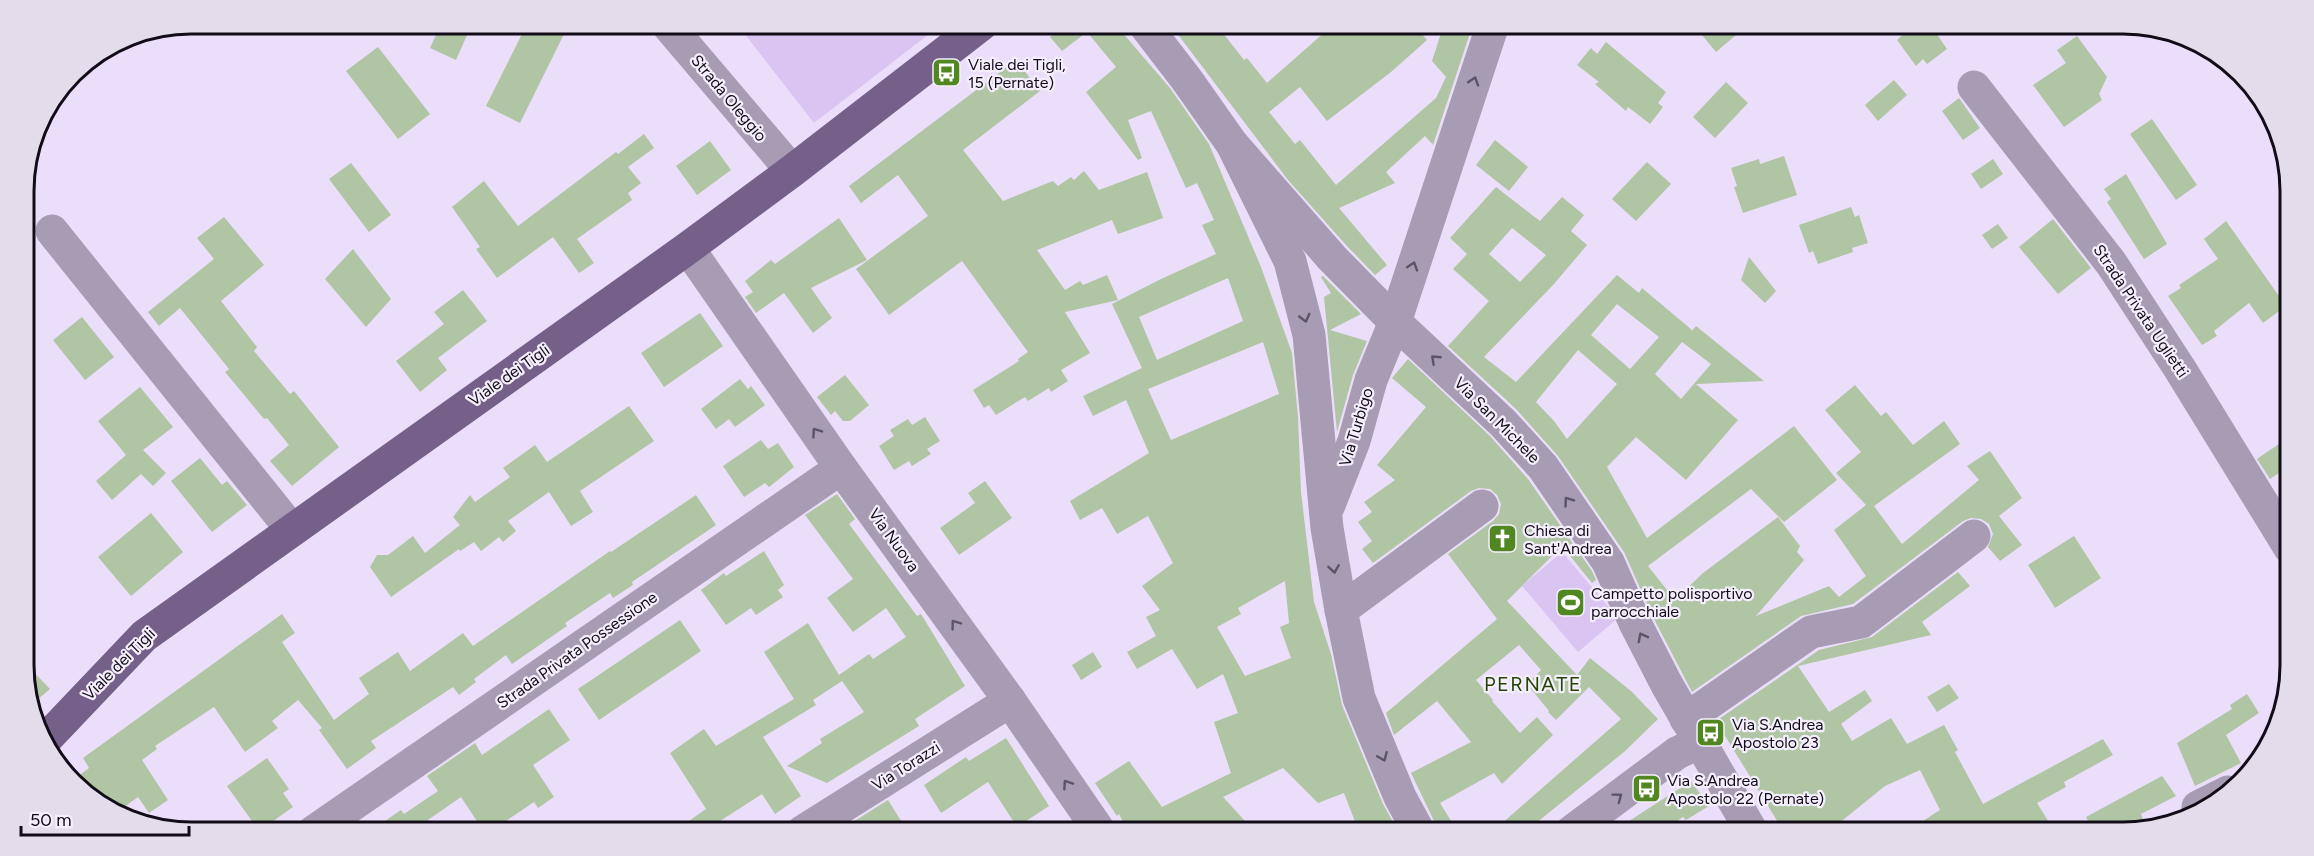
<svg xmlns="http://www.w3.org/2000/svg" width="2314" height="856" viewBox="0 0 2314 856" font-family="Figtree,sans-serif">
  <rect width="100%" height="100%" fill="#ebdefa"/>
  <!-- green -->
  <g fill="#dac4f2">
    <path d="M737 24H942L814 123Z"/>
    <path d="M1562 552 1618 618 1578 652 1522 586Z"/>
  </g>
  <!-- building -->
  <g fill="#b0c5a4" fill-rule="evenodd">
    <path d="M441 24H472L456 60 430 48Z"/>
    <path d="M527 24H569L520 123 486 106Z"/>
    <path d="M1067 24H1115L1170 88 1209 144 1261 267 1292 353 1298 417 1301 492 1314 602 1331 654 1342 705 1383 804 1394 824 1384 832H1359L1344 793 1318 803 1283 768 1223 797 1255 832H1194L1186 822 1166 832H1128L1119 814 1117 816 1095 783 1129 761 1162 807 1231 773 1214 722 1238 713 1223 674 1197 689 1172 649 1137 669 1127 652 1156 636 1146 617 1160 610 1142 586 1173 563 1148 516 1117 534 1102 508 1080 520 1070 501 1149 453 1126 400 1093 416 1083 396 1142 368 1112 304 1161 279 1216 254 1202 225 1214 220 1197 183 1186 188 1151 111 1128 120 1142 158 1138 160 1086 92 1116 67 1087 32 1062 51 1050 37ZM1228 278 1243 321 1157 360 1139 317ZM1263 342 1279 394 1171 440 1148 389ZM1285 581 1289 623 1280 627 1291 658 1245 676 1217 627 1241 614 1238 608Z"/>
    <path d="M1170 24H1216L1244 60 1247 58 1267 83 1334 24H1413L1427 40 1391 72 1327 121 1300 87 1269 112 1295 144 1300 140 1336 185 1436 98 1446 77 1432 61 1444 24H1473L1433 145 1425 136 1386 172 1395 183 1339 208 1387 265 1375 275 1346 245 1288 180Z"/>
    <path d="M1693 24H1749L1716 52Z"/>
    <path d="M1915 24H1930L1947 49 1927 64 1923 59 1916 66 1897 40Z"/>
    <path d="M2077 36 2107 77 2099 94 2102 100 2064 127 2033 85 2066 63 2057 50Z"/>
    <path d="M1606 42 1666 92 1658 103 1663 107 1650 124 1628 107 1626 111 1595 84 1599 82 1577 65 1591 48 1597 54Z"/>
    <path d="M378 47 430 114 398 139 346 71Z"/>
    <path d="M1016 60 1040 91 963 150 1003 201 1053 181 1058 186 1071 177 1074 180 1084 171 1099 190 1147 172 1163 218 1118 234 1112 220 1037 250 1065 290 1080 281 1083 285 1107 275 1118 300 1065 312 1090 353 1061 370 1068 381 1051 392 1049 388 1028 401 1025 397 996 415 989 405 984 408 973 390 1019 361 1018 359 1028 352 962 261 889 315 856 269 928 216 898 175 861 203 849 186Z"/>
    <path d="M1894 80 1907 95 1878 121 1865 105Z"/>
    <path d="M1726 82 1748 103 1715 138 1693 117Z"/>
    <path d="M1959 98 1980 128 1963 140 1942 111Z"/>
    <path d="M2152 119 2197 185 2176 200 2130 134Z"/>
    <path d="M644 134 654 148 628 167 641 183 628 193 632 200 577 239 594 263 579 273 553 237 497 278 476 249 480 247 452 207 484 181 518 226 616 152 618 154Z"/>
    <path d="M1495 140 1528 167 1509 191 1476 165Z"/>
    <path d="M710 141 731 170 697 195 676 166Z"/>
    <path d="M1784 156 1797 195 1743 213 1734 187 1737 186 1731 168 1759 159 1760 164Z"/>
    <path d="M1993 159 2003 174 1981 189 1971 174Z"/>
    <path d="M1647 162 1671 184 1636 221 1612 199Z"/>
    <path d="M351 163 391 215 369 232 329 179Z"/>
    <path d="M2126 174 2167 244 2144 259 2107 202 2111 199 2104 189Z"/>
    <path d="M1496 187 1540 221 1562 197 1584 215 1571 231 1587 245 1554 284 1484 357 1516 382 1617 275 1639 293 1642 288 1692 330 1691 332 1696 326 1764 381 1696 384 1738 420 1686 480 1636 437 1607 467 1647 538 1794 426 1837 480 1784 522 1751 489 1648 566 1675 600 1703 573 1778 517 1800 546 1797 552 1804 560 1756 616 1829 586 1839 597 1866 576 1834 530 1866 505 1836 473 1861 452 1825 410 1855 385 1881 416 1886 412 1913 445 1944 421 1960 444 1874 506 1902 544 1979 480 1967 466 1990 451 2022 498 1999 516 2022 545 2000 561 1988 547 1993 534 1989 524 1981 519 1971 518 1963 521 1853 604 1801 616 1692 692 1653 617 1624 552 1558 456 1516 409 1448 346 1489 301 1453 269 1467 254 1450 238ZM1512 228 1546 255 1520 282 1489 254ZM1617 304 1659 337 1630 369 1591 335ZM1682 342 1711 364 1681 399 1655 374ZM1578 350 1617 384 1567 439 1554 421 1536 402Z"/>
    <path d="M1851 207 1855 217 1859 215 1868 243 1852 248 1853 252 1818 264 1813 251 1809 253 1799 225Z"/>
    <path d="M224 217 264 265 221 301 257 347 254 351 290 394 294 391 339 447 292 486 270 461 289 445 267 418 264 419 225 372 229 369 180 308 159 326 148 312 214 259 197 238Z"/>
    <path d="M839 218 867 260 811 288 832 318 813 333 784 293 756 313 745 297 753 292 745 281 771 260 775 264Z"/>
    <path d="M2053 219 2091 268 2058 294 2019 247Z"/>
    <path d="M2226 221 2286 306 2263 323 2249 303 2214 331 2217 336 2202 345 2168 296 2181 288 2179 285 2218 259 2204 239Z"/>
    <path d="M1998 224 2008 238 1992 249 1982 235Z"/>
    <path d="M353 249 391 299 366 327 325 279Z"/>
    <path d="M1749 257 1776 291 1765 303 1741 280Z"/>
    <path d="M1323 276 1361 314 1330 330 1367 341 1353 375 1337 432 1324 297 1331 293 1321 277Z"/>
    <path d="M463 290 487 321 438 358 447 370 420 392 396 361 444 324 434 312Z"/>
    <path d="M700 313 723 346 664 387 641 353Z"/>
    <path d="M82 317 114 357 85 380 53 340Z"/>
    <path d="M1408 359 1490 436 1528 479 1592 571 1596 580 1592 583 1562 546 1507 601 1577 675 1590 658 1631 691 1658 719 1624 752 1525 832H1492L1621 719 1589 687 1556 720 1548 712 1549 711 1527 684 1541 670 1519 645 1476 680 1493 700 1492 701 1520 733 1537 717 1553 735 1502 784 1494 773 1440 803 1458 832H1438L1435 823 1411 773 1471 742 1437 701 1394 735 1386 713 1497 619 1448 554 1493 521 1499 514 1501 504 1497 495 1490 489 1479 488 1471 491 1373 563 1362 549 1372 541 1358 522 1372 512 1364 502 1395 480 1377 465 1426 407 1392 378Z"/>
    <path d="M845 375 869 405 850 421H843L835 411 831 415 817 397Z"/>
    <path d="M740 379 748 389 751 386 765 405 735 427 729 419 716 429 701 409Z"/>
    <path d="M140 387 173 427 143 450 166 473 153 486 141 474 112 500 96 481 126 455 98 421Z"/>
    <path d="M629 406 654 441 580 491 593 512 571 526 549 492 508 521 516 531 503 542 499 537 481 551 474 542 460 551 459 549 391 597 370 567 377 555H388L413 536 425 553 460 525 453 517 470 495 475 502 510 477 503 468 535 445 547 462Z"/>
    <path d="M925 417 940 441 927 449 931 454 912 466 909 461 894 470 879 446 894 436 890 430 908 419 912 425Z"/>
    <path d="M2289 437V466L2270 479 2257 459Z"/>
    <path d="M761 440 768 449 778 443 794 467 769 487 765 483 744 497 723 466Z"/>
    <path d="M200 458 222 485 227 481 247 505 212 532 171 481Z"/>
    <path d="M985 481 1012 518 959 555 940 528 975 503 968 493Z"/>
    <path d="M837 494 855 519 849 524 917 616 921 614 965 686 915 719 919 726 827 783 787 766 822 743 820 739 864 712 842 681 813 700 816 705 763 737 801 796 775 814 762 794 703 832H673L706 809 670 753 704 729 716 746 794 699 764 652 808 623 839 675 869 654 873 659 906 637 886 608 853 632 827 598 853 579 805 515Z"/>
    <path d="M696 495 716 525 632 582 633 585 613 598 610 593 565 623 567 626 512 664 506 655 474 679 476 682 459 695 453 687 371 741 376 748 347 769 319 730 322 728 298 700 272 721 278 728 245 752 214 707 155 746 157 749 142 760 168 800 149 813 138 797 119 811 73 780 89 768 83 758 282 614 295 633 282 642 334 720 369 694 359 678 398 652 410 671 463 633 473 646 610 551 611 552Z"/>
    <path d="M151 513 183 552 131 596 98 557Z"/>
    <path d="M2074 536 2101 578 2055 608 2028 565Z"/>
    <path d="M764 551 784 585 778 590 783 597 756 615 751 608 726 625 701 590 724 573 726 576Z"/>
    <path d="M1958 572 1970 586 1922 622 1931 635 1798 666 1829 712 1865 690 1872 701 1841 724 1852 741 1891 718 1907 744 1944 725 1958 750 1955 752 1983 804 2103 739 2113 755 2064 782 2066 787 2037 803 2055 832H1906L1940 810 1920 770 1885 786 1828 832H1784L1716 721 1819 650 1872 637Z"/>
    <path d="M680 620 701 651 599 720 578 689Z"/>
    <path d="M1093 652 1102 667 1081 680 1072 665Z"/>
    <path d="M27 665 50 689 31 705 27 697Z"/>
    <path d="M1949 684 1959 698 1937 712 1927 697Z"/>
    <path d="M2247 694 2259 713 2226 735 2241 763 2195 786 2177 743 2232 709 2230 705Z"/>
    <path d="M549 709 570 740 533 765 554 797 538 808 534 802 500 825 504 832H484L461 797 428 820 436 832H369L401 810 404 814 438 791 427 776 475 743 482 755Z"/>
    <path d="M1006 738 1049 806 1017 827 988 782 941 813 924 785 966 757 969 761Z"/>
    <path d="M267 758 289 789 283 793 293 807 259 831 227 786Z"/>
    <path d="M2162 776 2176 796 2141 814 2143 819 2119 832H2094L2086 817Z"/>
    <path d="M1691 781 1709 806 1686 820 1683 817 1661 832H1612Z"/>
    <path d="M888 800 908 832H837Z"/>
  </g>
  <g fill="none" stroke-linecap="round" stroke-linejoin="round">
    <!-- minor -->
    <g stroke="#a79cb4" stroke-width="33">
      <path d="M667 24 792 171"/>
      <path d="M1144 24 1187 80 1232 144 1290 261 1309 335 1327 528 1341 610 1359 698 1400 797 1419 832"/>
      <path d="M1974 87 2111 263 2180 369 2290 548"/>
      <path d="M1232 144 1332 258 1395 322 1503 423 1543 467 1608 562 1636 625 1667 685 1752 832"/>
      <path d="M52 231 292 530"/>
      <path d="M688 248 841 468 1010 701 1100 832"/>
      <path d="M1329 505 1354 441 1371 380 1395 322 1493 24"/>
      <path d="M1341 610 1482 506"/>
      <path d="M1686 719 1811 632 1861 622 1974 536"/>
      <path d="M2198 807 2228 792"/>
      <path d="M313 832 841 468"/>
      <path d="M802 832 1010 701"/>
      <path d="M1571 832 1677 753 1700 742"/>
    </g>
    <!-- major -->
    <path stroke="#746089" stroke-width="33" d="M47 738 144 636 688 248 792 171 982 24"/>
  </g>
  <!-- one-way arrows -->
  <defs><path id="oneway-chevron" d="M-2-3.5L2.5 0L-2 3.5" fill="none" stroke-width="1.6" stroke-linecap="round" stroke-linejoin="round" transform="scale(1.5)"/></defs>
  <g stroke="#5c5466">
    <use href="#oneway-chevron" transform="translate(1474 81) rotate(-72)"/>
    <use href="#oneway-chevron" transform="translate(1413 266) rotate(-72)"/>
    <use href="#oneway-chevron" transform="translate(1305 318) rotate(75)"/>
    <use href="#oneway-chevron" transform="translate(1435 359) rotate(-137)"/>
    <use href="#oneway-chevron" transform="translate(816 432) rotate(-125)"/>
    <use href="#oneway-chevron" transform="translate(1568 501) rotate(-126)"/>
    <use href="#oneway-chevron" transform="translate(1334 569) rotate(81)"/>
    <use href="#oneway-chevron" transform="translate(955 624) rotate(-126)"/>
    <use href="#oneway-chevron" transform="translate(1642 637) rotate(-118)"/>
    <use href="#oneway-chevron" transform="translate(1383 757) rotate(67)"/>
    <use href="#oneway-chevron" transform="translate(1067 784) rotate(-124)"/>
    <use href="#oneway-chevron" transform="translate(1618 797) rotate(-37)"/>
  </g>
  <!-- icons -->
  <defs>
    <symbol id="bus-square" viewBox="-11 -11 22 22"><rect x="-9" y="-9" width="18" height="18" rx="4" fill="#518721" stroke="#f5effd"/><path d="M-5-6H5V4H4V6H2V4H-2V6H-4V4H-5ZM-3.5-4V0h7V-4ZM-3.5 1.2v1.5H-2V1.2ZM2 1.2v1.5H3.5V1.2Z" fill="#fff"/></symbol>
    <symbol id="church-square" viewBox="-11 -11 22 22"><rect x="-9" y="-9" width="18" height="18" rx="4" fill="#518721" stroke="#f5effd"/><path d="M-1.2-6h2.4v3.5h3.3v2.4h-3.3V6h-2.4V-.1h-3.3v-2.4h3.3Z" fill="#fff"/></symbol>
    <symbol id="stadium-square" viewBox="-11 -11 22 22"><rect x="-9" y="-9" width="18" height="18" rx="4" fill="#518721" stroke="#f5effd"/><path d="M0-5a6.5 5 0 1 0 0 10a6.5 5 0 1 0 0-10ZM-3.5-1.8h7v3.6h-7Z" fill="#fff"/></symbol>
  </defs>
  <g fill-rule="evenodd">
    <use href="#bus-square" x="930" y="56" width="33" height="33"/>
    <use href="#church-square" x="1486" y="522" width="33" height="33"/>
    <use href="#stadium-square" x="1554" y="586" width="33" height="33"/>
    <use href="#bus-square" x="1694" y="716" width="33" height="33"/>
    <use href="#bus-square" x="1630" y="772" width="33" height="33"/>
  </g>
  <g text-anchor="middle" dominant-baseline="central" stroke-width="4.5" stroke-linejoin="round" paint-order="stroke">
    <!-- poi labels -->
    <g font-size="16" fill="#120c18" stroke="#f5effd" text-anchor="start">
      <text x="968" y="64">Viale dei Tigli,<tspan x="968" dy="18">15 (Pernate)</tspan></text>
      <text x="1524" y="530">Chiesa di<tspan x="1524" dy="18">Sant'Andrea</tspan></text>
      <text x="1591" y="593">Campetto polisportivo<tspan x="1591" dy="18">parrocchiale</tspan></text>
      <text x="1732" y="724">Via S.Andrea<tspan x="1732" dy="18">Apostolo 23</tspan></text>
      <text x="1667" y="780">Via S.Andrea<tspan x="1667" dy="18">Apostolo 22 (Pernate)</tspan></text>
    </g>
    <!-- street labels -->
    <g font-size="16" fill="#120c18" stroke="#f5effd">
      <text transform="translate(729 98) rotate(50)">Strada Oleggio</text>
      <text transform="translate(2141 311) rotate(56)">Strada Privata Uglietti</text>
      <text transform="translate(509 375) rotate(-35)">Viale dei Tigli</text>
      <text transform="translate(1497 420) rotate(45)">Via San Michele</text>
      <text transform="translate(1356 427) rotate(-73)">Via Turbigo</text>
      <text transform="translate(894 540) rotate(54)">Via Nuova</text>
      <text transform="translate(577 650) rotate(-35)">Strada Privata Possessione</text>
      <text transform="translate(119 664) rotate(-45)">Viale dei Tigli</text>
      <text transform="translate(906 766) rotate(-32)">Via Torazzi</text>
    </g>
    <!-- quarter labels -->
    <g font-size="20" letter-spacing="1.5" fill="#254602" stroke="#f5effd">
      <text x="1533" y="684">PERNATE</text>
    </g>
  </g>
  <!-- crop -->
  <path d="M0 0H2314V856H0ZM191 34H2123A157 157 0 0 1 2280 191V665A157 157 0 0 1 2123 822H191A157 157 0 0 1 34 665V191A157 157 0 0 1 191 34Z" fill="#e3ddeb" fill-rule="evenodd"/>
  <path fill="none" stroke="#120c18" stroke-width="3" d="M191 34H2123A157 157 0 0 1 2280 191V665A157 157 0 0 1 2123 822H191A157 157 0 0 1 34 665V191A157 157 0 0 1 191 34Z"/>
  <!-- scale -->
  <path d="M21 826v9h168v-9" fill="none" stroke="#120c18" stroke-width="3"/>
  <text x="30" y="826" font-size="18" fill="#120c18" stroke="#f5effd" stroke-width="4.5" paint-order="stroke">50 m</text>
</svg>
